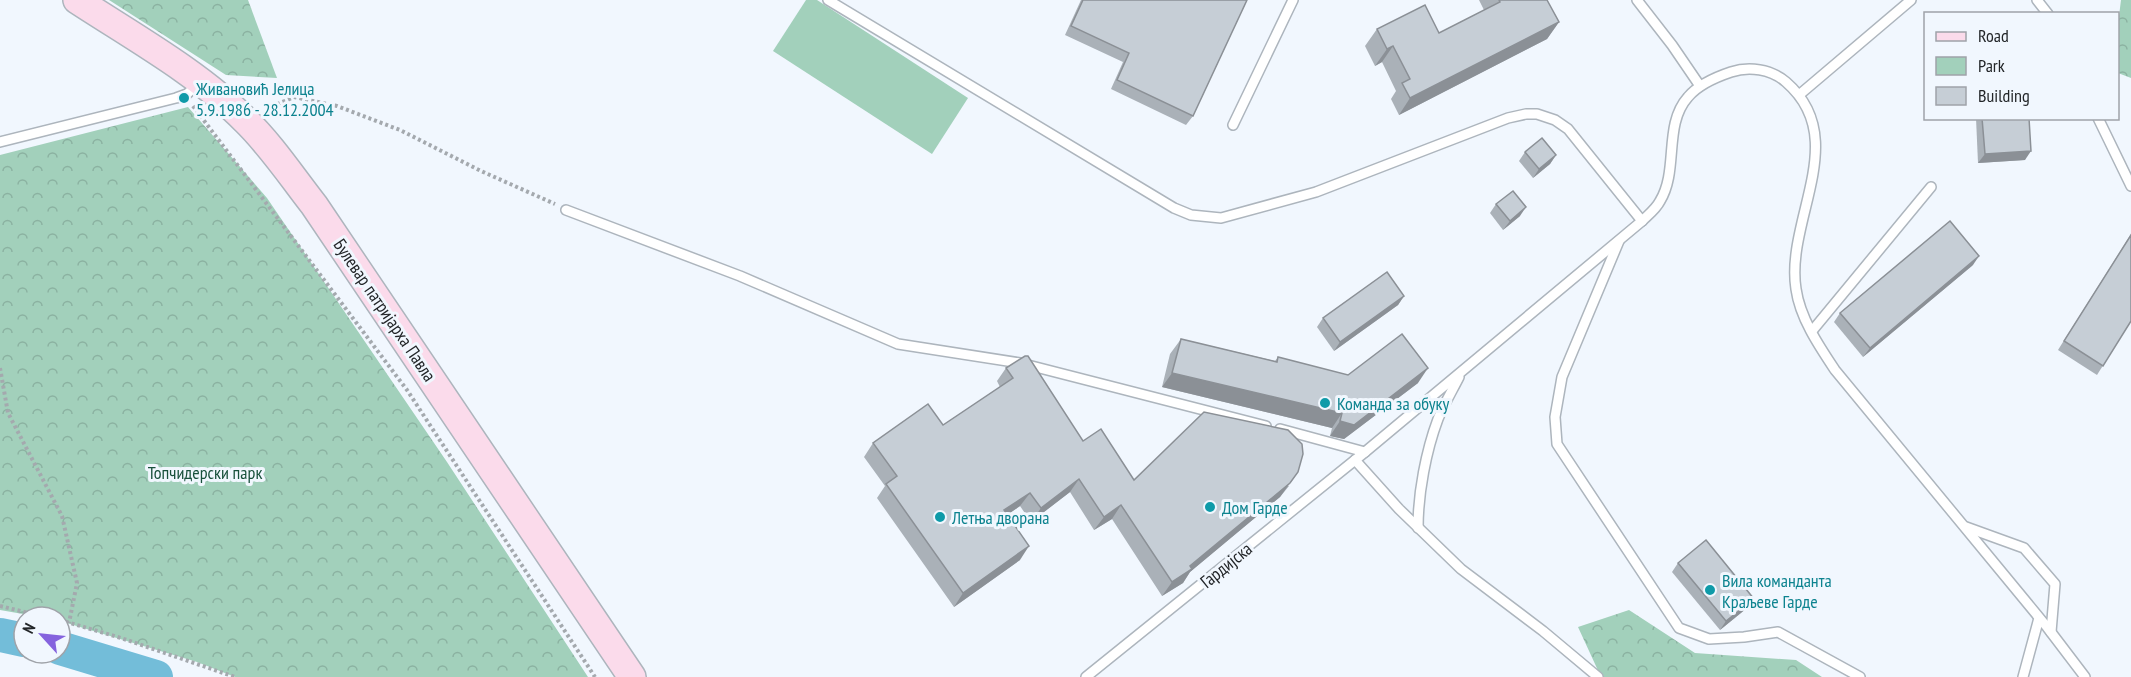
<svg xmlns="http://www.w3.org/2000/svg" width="2131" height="677" viewBox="0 0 2131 677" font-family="'PT Sans Narrow',sans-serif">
  <defs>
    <pattern id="forest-crowns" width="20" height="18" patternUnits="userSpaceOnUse" patternTransform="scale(1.5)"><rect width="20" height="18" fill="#a2d0bb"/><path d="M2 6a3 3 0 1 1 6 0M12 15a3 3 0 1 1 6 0" fill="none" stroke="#8bb2a1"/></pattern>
  </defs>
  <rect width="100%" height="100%" fill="#f1f7fe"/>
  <!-- green -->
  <path fill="#a2d0bb" d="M806 0H817L968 98 932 154 773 51Z"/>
  <!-- forest -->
  <g fill="url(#forest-crowns)">
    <path d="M109 0H248L277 78 226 75Z"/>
    <path d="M2121 0H2131V78L2118 73V24Z"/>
    <path d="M188 107 267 198 447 462 588 677H235L197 662 60 621V617H40L0 610V155Z"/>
    <path d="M1629 610 1695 653 1796 660 1822 677H1601L1578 627Z"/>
  </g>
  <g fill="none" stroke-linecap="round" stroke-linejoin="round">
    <!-- river -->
    <g stroke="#73bdd9" stroke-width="34">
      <path d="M0 635 24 640"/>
      <path d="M60 648 156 677"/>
    </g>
    <defs>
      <g id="service">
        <path d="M828 0 1174 208 1191 215 1221 218 1316 192 1508 118 1526 114H1537L1555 120 1568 129 1642 221"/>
        <path d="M1637 0 1672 45 1700 86"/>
        <path d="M2037 0 2048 14"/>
        <path d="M1799 95 1911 0"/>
        <path d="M2098 118 2131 186"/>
        <path d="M1233 125 1293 0"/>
        <path d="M0 142 176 98 187 94 198 84"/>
        <path d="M566 210 740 276 898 344 1020 363 1266 426"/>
        <path d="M1619 241 1562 377 1555 417 1557 444 1679 628 1709 639 1744 637 1778 632 1860 677"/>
        <path d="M1812 331 1931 187"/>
        <path d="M1280 429 1365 452"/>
        <path d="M1355 460 1399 509 1461 569 1543 631 1598 677"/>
        <path d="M1966 527 2024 548 2055 584 2051 632"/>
        <path d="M1418 528C1418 493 1426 451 1438 419 1444 404 1452 391 1459 377"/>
        <path d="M1086 677 1365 452 1642 221C1648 215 1656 209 1660 201 1679 170 1663 125 1688 97 1698 85 1716 77 1731 72 1749 66 1771 69 1786 82 1852 139 1785 220 1796 289 1800 318 1819 346 1835 370L2047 627 2085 677"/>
        <path d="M2023 677 2039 618"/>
      </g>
      <path id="secondary" d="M77 0C132 36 200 74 245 120 271 145 292 177 314 205L632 677"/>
    </defs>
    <!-- service casing -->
    <use href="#service" stroke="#adb5bd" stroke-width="12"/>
    <!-- secondary casing -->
    <use href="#secondary" stroke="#adb5bd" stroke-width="30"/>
    <!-- path -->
    <g stroke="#a4a9ae" stroke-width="4" stroke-dasharray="3 3" stroke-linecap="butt">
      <path d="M193 106 407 390 595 677"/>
      <path d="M266 109 294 97 337 106 400 130 481 171 555 204"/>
      <path d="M0 368 8 413 62 516 77 583 69 623"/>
      <path d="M0 606 45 617"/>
      <path d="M60 620 121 638 235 677"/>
    </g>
    <!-- service -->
    <use href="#service" stroke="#fff" stroke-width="9"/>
    <!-- secondary -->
    <use href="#secondary" stroke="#fbdbeb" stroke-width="27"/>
  </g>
  <!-- wall -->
  <g fill="#aab1b8">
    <path d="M1081 0H1247L1193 116 1186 125 1111 89 1123 62 1065 35Z"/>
    <path d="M1479 0H1547L1559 22 1547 39 1399 115 1391 99 1396 91 1382 62 1375 66 1365 46 1377 29 1439 33 1484 10Z"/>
    <path d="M1976 118H2029L2025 160 1978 163Z"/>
    <path d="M1525 152 1556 155 1550 164 1533 178 1519 161Z"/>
    <path d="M1496 204 1520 216 1503 230 1490 213Z"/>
    <path d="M2131 234V321L2097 375 2058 350Z"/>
    <path d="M1973 265 1863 357 1834 322 1840 313Z"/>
    <path d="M1404 296 1398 305 1334 351 1317 327 1323 318Z"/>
    <path d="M1181 339 1275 361 1278 357 1348 375 1418 383 1344 439 1330 436 1332 428 1162 387 1170 354Z"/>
    <path d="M1006 368 1083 441 1134 480 1289 486 1280 497 1190 572 1183 583 1162 596 1112 519 1094 530 1070 492 1031 522 1020 506 1007 515 1020 560 954 607 877 498 885 486 864 457 873 443 943 425 1000 387 997 381Z"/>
    <path d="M1678 563 1747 608 1720 630 1672 572Z"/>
  </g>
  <!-- shaded-wall -->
  <g fill="#8b9096">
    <path d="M1559 22 1547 39 1399 115 1410 98Z"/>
    <path d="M1393 46 1382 62 1375 66 1387 49Z"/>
    <path d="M2031 151 2025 160 1978 163 1985 154Z"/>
    <path d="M1556 155 1550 164 1533 178 1539 169Z"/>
    <path d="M1526 207 1520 216 1503 230 1510 221Z"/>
    <path d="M1979 256 1973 265 1863 357 1870 348Z"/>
    <path d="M1404 296 1398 305 1334 351 1340 342Z"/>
    <path d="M1428 368 1418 383 1344 439 1330 436 1340 421Z"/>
    <path d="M1172 373 1342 413 1332 428 1162 387Z"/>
    <path d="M1298 472 1280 497 1190 572 1183 583 1162 596 1172 582Z"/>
    <path d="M1079 479 1070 492 1031 522 1041 508Z"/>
    <path d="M1030 493 1020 506 994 524 1004 510Z"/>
    <path d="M1121 505 1112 519 1094 530 1104 517Z"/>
    <path d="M1029 546 1020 560 954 607 963 593Z"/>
    <path d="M1754 599 1747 608 1720 630 1726 621Z"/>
  </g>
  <!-- building -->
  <g fill="#c6ced6" stroke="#8b9096" stroke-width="1.5">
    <path d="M1083 0H1247L1193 116 1117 80 1129 53 1071 26Z"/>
    <path d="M1499 0H1547L1559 22 1410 98 1402 83 1410 79 1393 46 1387 49 1377 29 1425 5 1439 33 1500 2Z"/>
    <path d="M1982 118H2029L2031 151 1985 154Z"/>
    <path d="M1542 138 1556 155 1539 169 1525 152Z"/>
    <path d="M1513 191 1526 207 1510 221 1496 204Z"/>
    <path d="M1950 221 1979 256 1870 348 1840 313Z"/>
    <path d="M2131 235V321L2103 366 2064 341Z"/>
    <path d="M1387 272 1404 296 1340 342 1323 318Z"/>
    <path d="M1402 334 1428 368 1354 425 1340 421 1342 413 1172 373 1181 339 1277 362 1278 357 1348 375Z"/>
    <path d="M1025 356H1028L1083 441 1101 429 1134 480 1204 412 1288 430 1302 444 1303 454 1298 472 1290 483 1190 566 1192 569 1172 582 1121 505 1104 517 1079 479 1041 508 1030 493 1004 510 1029 546 963 593 886 484 897 476 873 443 928 404 943 425 1013 378 1006 368Z"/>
    <path d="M1706 540 1754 599 1726 621 1678 563Z"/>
  </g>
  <!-- markers -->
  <g fill="#0f9aa8" stroke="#f1f7fe" stroke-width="2">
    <circle cx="184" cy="98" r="6"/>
    <circle cx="1325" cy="403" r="6"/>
    <circle cx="1210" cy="507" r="6"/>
    <circle cx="940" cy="517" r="6"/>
    <circle cx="1710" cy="590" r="6"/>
  </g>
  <g text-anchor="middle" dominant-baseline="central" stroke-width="6" stroke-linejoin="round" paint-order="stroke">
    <!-- culture labels -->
    <g font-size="18" fill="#0d838f" stroke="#f1f7fe" text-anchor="start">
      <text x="196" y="88">Живановић Јелица<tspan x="196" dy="21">5.9.1986 - 28.12.2004</tspan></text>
      <text x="1337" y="403">Команда за обуку</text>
      <text x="1222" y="507">Дом Гарде</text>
      <text x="952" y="517">Летња дворана</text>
      <text x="1722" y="580">Вила команданта<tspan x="1722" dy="21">Краљеве Гарде</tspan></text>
    </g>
    <!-- street labels -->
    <g font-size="18" fill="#232629" stroke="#f1f7fe">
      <text transform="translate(385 310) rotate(56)">Булевар патријарха Павла</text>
      <text transform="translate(1226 565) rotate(-39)">Гардијска</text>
    </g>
    <!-- park labels -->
    <g font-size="18" fill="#18503b" stroke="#f1f7fe">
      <text x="205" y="472">Топчидерски парк</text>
    </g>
  </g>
  <!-- legend -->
  <rect x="1924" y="12" width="195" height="108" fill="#f1f7fe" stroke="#9fa3a9" stroke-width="1.5"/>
  <rect x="1936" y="32" width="30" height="9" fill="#fbdbeb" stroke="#9fa3a9" stroke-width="1.5"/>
  <text x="1978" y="42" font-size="18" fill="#232629">Road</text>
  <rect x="1936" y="57" width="30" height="18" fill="#a2d0bb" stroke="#9fa3a9" stroke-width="1.5"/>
  <text x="1978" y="72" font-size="18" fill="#232629">Park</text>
  <rect x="1936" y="87" width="30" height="18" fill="#c6ced6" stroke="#9fa3a9" stroke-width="1.5"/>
  <text x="1978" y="102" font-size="18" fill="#232629">Building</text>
  <!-- north arrow -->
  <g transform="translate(42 635) rotate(297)"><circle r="28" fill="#f1f7fe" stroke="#9fa3a9" stroke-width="1.5"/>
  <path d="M0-4.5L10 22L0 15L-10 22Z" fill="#8563de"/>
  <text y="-9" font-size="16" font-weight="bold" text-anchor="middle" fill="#232629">N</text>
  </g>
</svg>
